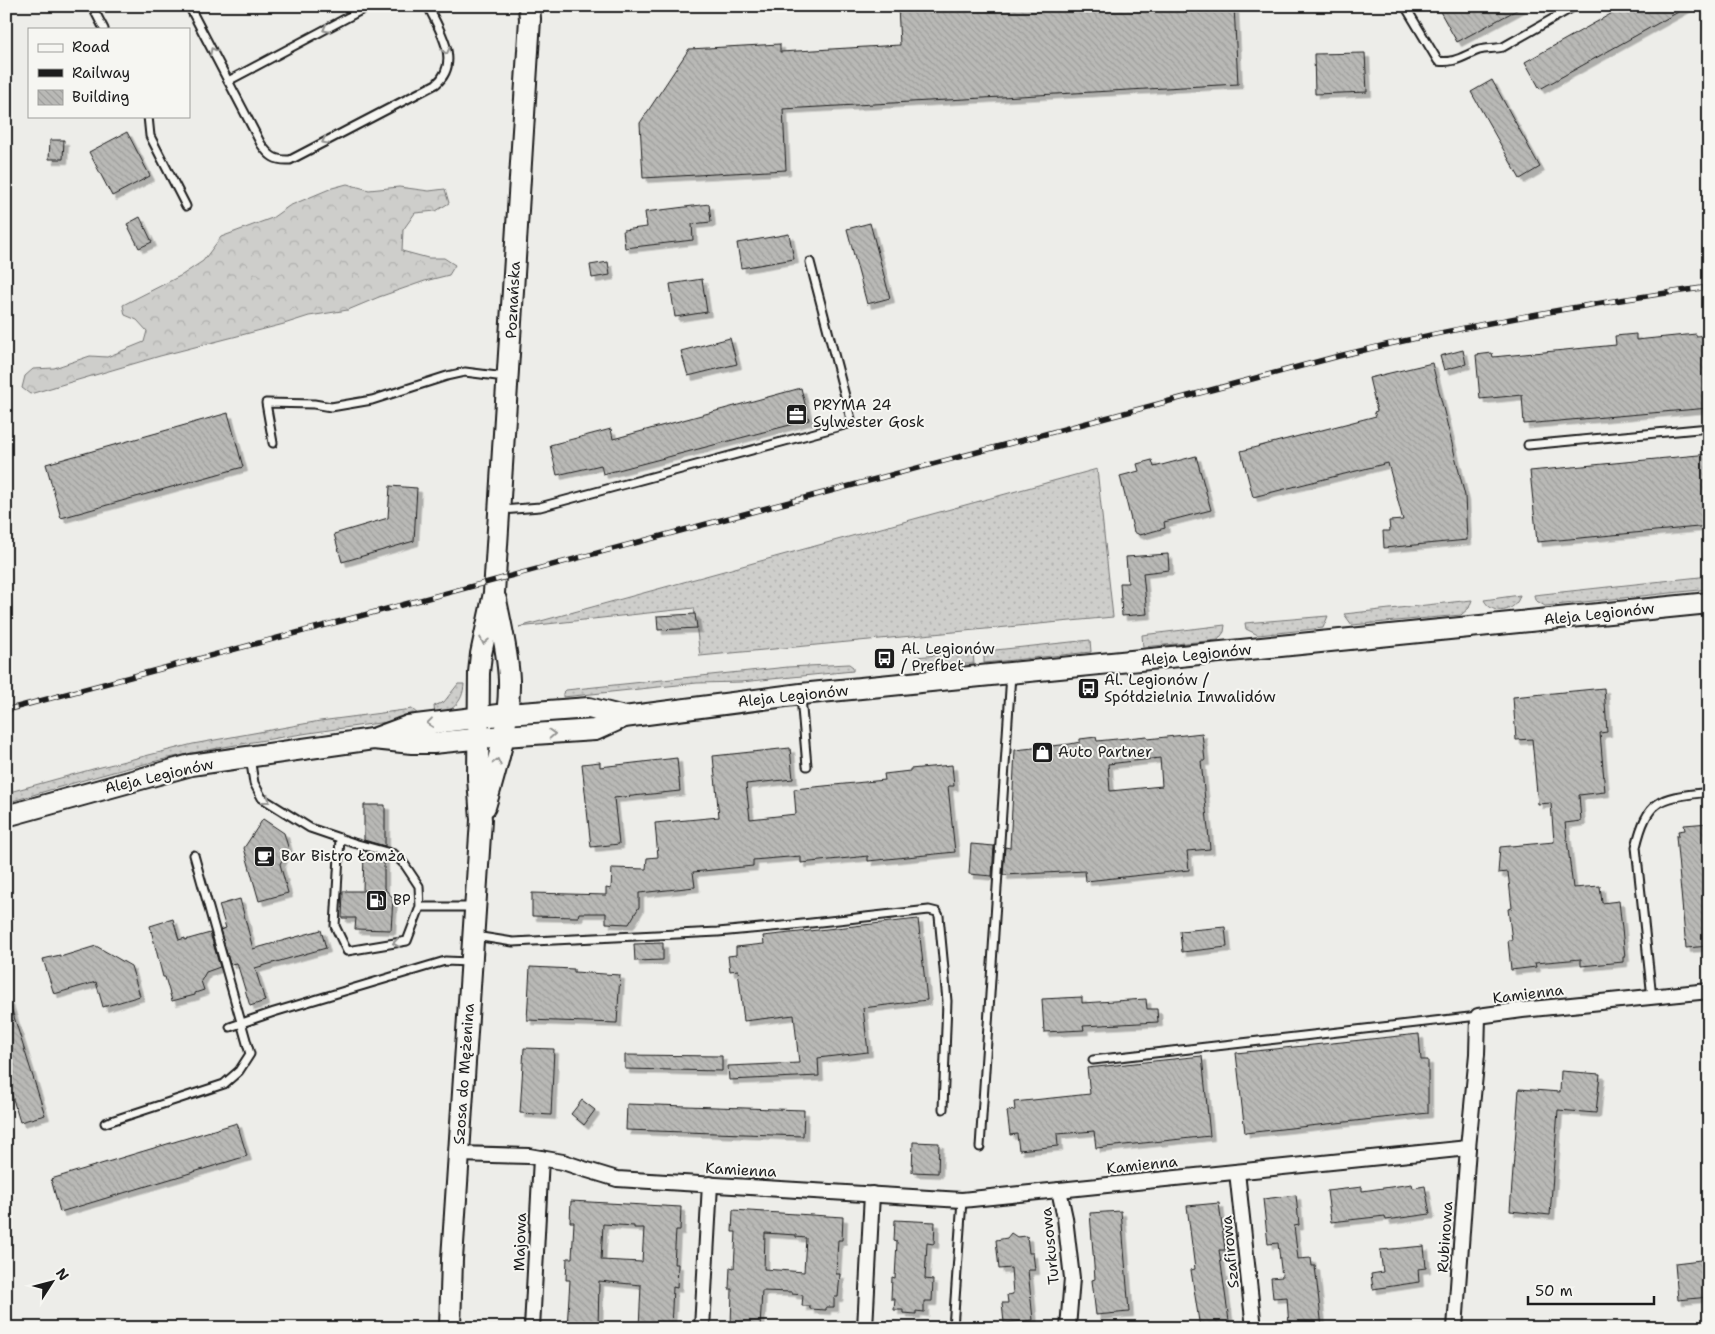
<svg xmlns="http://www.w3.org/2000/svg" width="1715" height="1334" viewBox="0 0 1715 1334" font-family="'Shantell Sans',sans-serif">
  <defs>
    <pattern id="grass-dots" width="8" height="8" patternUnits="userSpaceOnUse" patternTransform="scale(1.25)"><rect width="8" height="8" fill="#cececb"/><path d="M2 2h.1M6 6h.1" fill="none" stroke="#b0b0ae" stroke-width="1.8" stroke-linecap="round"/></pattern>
    <pattern id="forest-crowns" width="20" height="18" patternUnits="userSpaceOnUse" patternTransform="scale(1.25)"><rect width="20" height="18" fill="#cececb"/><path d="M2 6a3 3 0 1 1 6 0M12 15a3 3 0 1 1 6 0" fill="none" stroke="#b0b0ae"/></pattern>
    <pattern id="building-back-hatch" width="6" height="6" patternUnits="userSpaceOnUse" patternTransform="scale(1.25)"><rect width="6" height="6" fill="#b9b9b6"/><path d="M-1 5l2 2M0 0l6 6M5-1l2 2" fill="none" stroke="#9e9e9c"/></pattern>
    <filter id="shadow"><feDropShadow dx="4.5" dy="4.5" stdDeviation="0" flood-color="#0004"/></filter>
  </defs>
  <rect width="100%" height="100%" fill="#edede9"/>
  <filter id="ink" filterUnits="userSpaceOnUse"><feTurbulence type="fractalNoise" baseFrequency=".02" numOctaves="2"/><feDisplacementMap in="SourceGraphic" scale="10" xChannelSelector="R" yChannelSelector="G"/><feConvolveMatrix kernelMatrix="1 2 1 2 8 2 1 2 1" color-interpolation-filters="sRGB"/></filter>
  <g filter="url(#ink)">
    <!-- grass -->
    <g fill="url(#grass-dots)" stroke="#757574">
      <path d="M1097 469 1113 617 700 656 694 608 519 627Z"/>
      <path d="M1709 576V589L1545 606 1535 600 1534 595Z"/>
      <path d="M1520 595C1516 613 1492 616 1484 600Z"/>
      <path d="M1472 600 1469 608 1461 615 1352 625 1344 614Z"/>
      <path d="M1328 616 1323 628 1258 635 1246 629 1245 623Z"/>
      <path d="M1225 625 1224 632 1218 640 1143 647 1142 635Z"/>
      <path d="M1090 640 1091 652 984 663V656L986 651Z"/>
      <path d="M973 652 974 664H915V657Z"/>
      <path d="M849 664 853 667V671L741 682 697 683 563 697V693L566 690 788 667Z"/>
      <path d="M458 684H464C463 703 452 711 435 716L434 706 444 702Z"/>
      <path d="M412 709 419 715V718C345 727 271 738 197 752 133 765 69 784 6 803V793L93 769 193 744 320 721Z"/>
    </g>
    <!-- forest -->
    <path fill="url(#forest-crowns)" stroke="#757574" d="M347 184 369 190 399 187 429 191 445 189 449 203 436 211 415 213 403 230 402 251 428 258H444L455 265 449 275 425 281 379 297 348 310 309 316 284 324 160 356 30 394 22 388 25 376 33 369 54 368 90 356 107 357 144 342 147 331 137 320 125 315 123 305 182 275 203 261 221 237 272 218 289 206 332 188Z"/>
    <!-- building -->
    <g fill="url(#building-back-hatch)" stroke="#1c1c1c" fill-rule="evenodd" filter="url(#shadow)">
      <path d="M898 6H1234L1238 84 783 109 786 170 643 178 640 123 689 49 780 44V52L900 45Z"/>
      <path d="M1437 6H1524L1457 42Z"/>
      <path d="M1625 6H1689L1540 89 1525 62Z"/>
      <path d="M1365 53 1367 92 1315 94 1314 54Z"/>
      <path d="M1492 80 1540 167 1520 179 1471 92Z"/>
      <path d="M127 132 150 176 112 196 89 152Z"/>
      <path d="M50 140H64L63 159H49Z"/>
      <path d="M709 204 711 222 692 224 693 240 625 248 623 230 647 227 645 212Z"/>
      <path d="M140 217 152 242 139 248 127 224Z"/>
      <path d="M870 223 890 298 867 304 847 229Z"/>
      <path d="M789 234 794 259 741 268 737 243Z"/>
      <path d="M608 262 610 275 592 278 590 265Z"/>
      <path d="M702 279 707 312 675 317 670 284Z"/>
      <path d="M1636 334V340L1696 334V336L1709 335V408L1524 424 1522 395 1480 399 1476 355 1492 353 1493 357 1616 345 1615 336Z"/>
      <path d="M730 338 737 364 688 376 681 351Z"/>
      <path d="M1463 350 1466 364 1444 370 1440 356Z"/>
      <path d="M1432 363 1465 496 1467 540 1384 548 1383 531H1390L1389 521 1403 520 1388 463 1253 497 1241 451 1376 416 1374 412 1377 411 1369 378Z"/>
      <path d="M801 388 809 420 603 474 601 465 557 475 550 445 611 429 613 439Z"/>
      <path d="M228 413 243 467 61 518 46 464Z"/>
      <path d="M1709 454V526L1537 542 1530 471Z"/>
      <path d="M1196 456 1211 510 1164 522 1165 528 1140 535 1134 532 1120 476 1139 471 1137 464 1152 460 1154 467Z"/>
      <path d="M390 486 417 488 414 541 342 562 334 534 388 518Z"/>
      <path d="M1168 554 1169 570 1143 573 1147 614 1122 616 1120 583H1128L1126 557Z"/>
      <path d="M695 614 697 628 658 630 657 616Z"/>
      <path d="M1604 688 1607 732 1600 733 1605 792 1579 795 1581 821 1565 823 1573 888 1600 886 1602 903 1619 901 1625 957H1623V962L1581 966V959L1535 963 1536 967 1511 970 1508 940H1512L1508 909 1512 908 1508 872 1498 873 1500 847 1554 842 1551 803 1538 804 1532 739 1516 740 1513 697Z"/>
      <path d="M1202 733 1205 761H1201L1210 849 1187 851 1189 870 1086 881 1085 871 1003 875 1005 847 1010 848 1015 750 1070 744 1080 742V739L1096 737 1097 741 1147 736 1148 739ZM1160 758 1162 786 1110 791 1108 764Z"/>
      <path d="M790 748 793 779 746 784 750 819 796 814 794 789 885 780 884 774 910 771V769L952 765 954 786H948L955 852 868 861V856L801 863V856L753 860V866L693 872 695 887 639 893V907L629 924 606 923V913H579L578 917 532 916V893L606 895V888L611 889 612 868 646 869 647 858 658 857 655 823 719 817 713 756Z"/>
      <path d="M677 758 680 791 614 798 619 844 591 847 582 764 600 762V767Z"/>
      <path d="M364 805H385V846L364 840Z"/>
      <path d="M263 819 284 833 288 847 280 864 288 893 259 901 244 848Z"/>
      <path d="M1709 823V946L1686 948 1676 836H1679L1678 831 1685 830 1684 825Z"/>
      <path d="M971 844 994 846 992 876 969 874Z"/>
      <path d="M364 851 384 857V888L393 898 391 930 355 929 356 918H342L343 891H363Z"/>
      <path d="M240 899 253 949 321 930 326 948 255 968 265 1001 250 1006 237 963 230 964 220 930 226 928 219 905Z"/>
      <path d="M173 919 179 940 185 938V940L210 933 220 967 206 972 201 981 204 990 195 993V995L172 1001 165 977H163L150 926Z"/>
      <path d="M918 919 927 1000 863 1008 868 1052 818 1058 819 1076 729 1080 728 1066 799 1063 794 1015 744 1021 738 970 730 971 728 956 736 955V947L764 944 763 936Z"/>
      <path d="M1225 927 1227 947 1182 952 1180 931Z"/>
      <path d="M663 943V960L635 961 634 944Z"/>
      <path d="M96 946 131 966 140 996 103 1007 96 982 54 994 43 959 60 955V957Z"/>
      <path d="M530 967 574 969V972L620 975 617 1023 527 1020Z"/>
      <path d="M1082 997V1003L1146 999 1147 1009H1157L1158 1022 1083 1026 1084 1030 1044 1032 1042 999Z"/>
      <path d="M9 1001 45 1115 20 1122 6 1076V1002Z"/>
      <path d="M1419 1034 1421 1060H1428V1113L1245 1133 1236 1053Z"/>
      <path d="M524 1048 554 1049 551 1115 520 1113Z"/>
      <path d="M625 1055 722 1056V1071L625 1069Z"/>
      <path d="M1202 1056 1210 1136 1096 1148 1094 1131 1057 1134 1058 1146 1019 1150 1017 1134 1010 1135 1007 1111 1015 1110 1014 1102 1090 1094 1087 1068Z"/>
      <path d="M1561 1071 1600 1074 1596 1113 1558 1110 1550 1215 1510 1211 1519 1089 1560 1092Z"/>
      <path d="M582 1100 595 1110 584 1125 571 1114Z"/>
      <path d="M627 1104 804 1110 803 1136 626 1130Z"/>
      <path d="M237 1123 247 1156 60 1212 51 1179Z"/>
      <path d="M913 1142 939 1143 938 1173 912 1172Z"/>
      <path d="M1412 1184 1413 1188 1425 1186 1430 1214 1386 1220 1385 1216 1331 1222 1327 1191 1362 1187V1191Z"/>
      <path d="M1296 1195 1299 1225 1294 1226 1298 1259 1311 1258 1312 1266H1315L1322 1328H1289L1287 1297 1273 1298 1271 1278 1282 1277 1278 1243 1268 1244 1263 1199Z"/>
      <path d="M571 1201 681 1207 680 1230H676L674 1264H678L677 1288 673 1287 671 1328H639L641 1285 599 1281 598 1328H567L570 1280H566L567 1258H572L574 1222H570ZM603 1224 634 1226V1228H644L642 1262 601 1260Z"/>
      <path d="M1219 1203 1225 1250H1219L1230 1328H1200L1191 1270 1195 1269 1187 1206Z"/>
      <path d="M733 1210 843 1217 842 1240H838L836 1274H840L838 1297H834V1307H826V1310L810 1309V1306H802L803 1295 792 1294V1292L762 1291 760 1328H731L732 1289H729L730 1267 734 1268 736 1232H732ZM765 1233 796 1235V1237L806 1238 804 1272 764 1269Z"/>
      <path d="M1121 1211 1129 1312 1096 1315 1092 1280 1095 1279 1090 1213Z"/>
      <path d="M895 1220 935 1222 934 1244 927 1243 925 1279 933 1280 932 1301H924V1312L916 1311V1314L903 1313V1310H894L895 1299H891L892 1277 895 1278 897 1242 894 1241Z"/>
      <path d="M1011 1233 1017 1237 1027 1236 1029 1253H1033L1035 1270H1028L1033 1320 1004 1323 1002 1303H1008L1007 1295 1013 1294 1011 1268 999 1269 996 1240 1007 1238Z"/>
      <path d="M1424 1246 1426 1268 1418 1269 1419 1282 1373 1289 1371 1274 1383 1272 1380 1250Z"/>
      <path d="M1709 1259V1297L1678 1300 1675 1263Z"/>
    </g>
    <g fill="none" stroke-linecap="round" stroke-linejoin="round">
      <defs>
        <g id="service">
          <path d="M92 6 104 29"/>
          <path d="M189 6 261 144C269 156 275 161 290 160L436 84C462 62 439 30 428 6"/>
          <path d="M1405 6 1438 61C1454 64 1465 55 1479 50 1487 48 1495 49 1503 47L1575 6"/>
          <path d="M228 81 369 6"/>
          <path d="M148 116 150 136 186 206"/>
          <path d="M273 443 266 403 314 404 331 407 372 400 447 376 465 372 505 377"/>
          <path d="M1528 445 1709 428"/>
          <path d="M501 510 540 507 852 423 810 262"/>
          <path d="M801 697 807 766"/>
          <path d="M250 757 254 783 262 798 310 828 354 843 394 854 405 865 419 886 420 907 407 941 347 951 335 926 340 838"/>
          <path d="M420 907H475"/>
          <path d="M475 936 513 942 718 932 793 925 929 910 937 912 939 916 947 1001 943 1109"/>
          <path d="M1652 998 1636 847C1648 796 1662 798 1709 792"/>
          <path d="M230 1027 274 1012 445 961 470 962"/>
          <path d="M1093 1060 1478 1016"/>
          <path d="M105 1123 224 1084 239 1071 250 1054 194 855"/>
          <path d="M980 1147 1011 674"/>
          <path d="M953 1328 962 1200"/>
        </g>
        <g id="minor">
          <path d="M459 1154 529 1156 563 1162 584 1169 617 1179 962 1200 1468 1148"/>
          <path d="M1237 1172 1254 1328"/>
          <path d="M1059 1190 1065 1218 1072 1278 1068 1328"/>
          <path d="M532 1328 541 1158"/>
          <path d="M702 1328 710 1184"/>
          <path d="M865 1328 872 1194"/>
          <path d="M1455 1328 1468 1148 1477 1054 1478 1016 1522 1010 1709 991"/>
        </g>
        <g id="secondary">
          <path d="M373 739 412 743H433L503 736 595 730 624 717 801 694 1709 603"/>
          <path d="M485 807C497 766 510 723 509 680 508 653 501 626 496 600"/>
          <path d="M6 816 191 765 373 739 408 726 507 714 589 708 624 717"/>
          <path d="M450 1328 452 1259 481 820 478 778 479 673 481 654 494 593 530 19 529 6"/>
        </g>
      </defs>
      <!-- service casing -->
      <use href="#service" stroke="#1c1c1c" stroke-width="11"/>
      <!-- minor casing -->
      <use href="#minor" stroke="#1c1c1c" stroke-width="18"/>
      <!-- secondary casing -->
      <use href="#secondary" stroke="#1c1c1c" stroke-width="24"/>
      <!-- service -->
      <use href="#service" stroke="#f6f6f2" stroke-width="7"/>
      <!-- minor -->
      <use href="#minor" stroke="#f6f6f2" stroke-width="14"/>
      <!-- secondary -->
      <use href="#secondary" stroke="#f6f6f2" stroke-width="20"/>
      <defs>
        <path id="rail" d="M6 710 1339 356C1461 326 1584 304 1709 287"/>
      </defs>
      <!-- rail casing -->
      <use href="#rail" stroke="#1c1c1c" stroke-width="5.5"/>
      <!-- rail -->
      <use href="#rail" stroke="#f6f6f2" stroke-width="4" stroke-dasharray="11" stroke-linecap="butt"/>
    </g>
    <!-- one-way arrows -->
    <defs><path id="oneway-chevron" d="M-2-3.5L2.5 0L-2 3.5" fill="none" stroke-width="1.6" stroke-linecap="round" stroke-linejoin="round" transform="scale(1.25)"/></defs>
    <g stroke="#949492">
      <use href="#oneway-chevron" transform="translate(326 29) rotate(152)"/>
      <use href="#oneway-chevron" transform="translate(213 51) rotate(-118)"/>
      <use href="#oneway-chevron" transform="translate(446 51) rotate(76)"/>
      <use href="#oneway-chevron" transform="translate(325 141) rotate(153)"/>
      <use href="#oneway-chevron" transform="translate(484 641) rotate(102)"/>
      <use href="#oneway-chevron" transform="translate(430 723) rotate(173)"/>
      <use href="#oneway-chevron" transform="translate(552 734) rotate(-3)"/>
      <use href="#oneway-chevron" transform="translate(497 762) rotate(-77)"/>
      <use href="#oneway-chevron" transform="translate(267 800) rotate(37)"/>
      <use href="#oneway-chevron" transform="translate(396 943) rotate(171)"/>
    </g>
  </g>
  <!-- icons -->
  <defs>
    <symbol id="office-square" viewBox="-11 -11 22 22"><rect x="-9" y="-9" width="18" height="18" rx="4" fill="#1c1c1c" stroke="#f6f6f2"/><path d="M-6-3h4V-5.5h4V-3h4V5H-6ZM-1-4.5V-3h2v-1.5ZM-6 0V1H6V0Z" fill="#fff"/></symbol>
    <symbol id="bus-square" viewBox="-11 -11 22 22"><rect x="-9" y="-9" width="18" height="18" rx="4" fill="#1c1c1c" stroke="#f6f6f2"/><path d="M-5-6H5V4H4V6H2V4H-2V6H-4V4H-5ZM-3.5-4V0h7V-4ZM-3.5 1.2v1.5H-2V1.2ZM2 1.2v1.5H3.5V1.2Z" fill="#fff"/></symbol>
    <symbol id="shop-square" viewBox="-11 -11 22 22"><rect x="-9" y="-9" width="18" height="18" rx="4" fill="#1c1c1c" stroke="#f6f6f2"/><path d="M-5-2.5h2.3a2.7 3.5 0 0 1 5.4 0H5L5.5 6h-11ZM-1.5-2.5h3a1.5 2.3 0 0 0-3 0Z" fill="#fff"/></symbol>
    <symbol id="cafe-square" viewBox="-11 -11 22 22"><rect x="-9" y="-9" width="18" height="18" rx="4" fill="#1c1c1c" stroke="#f6f6f2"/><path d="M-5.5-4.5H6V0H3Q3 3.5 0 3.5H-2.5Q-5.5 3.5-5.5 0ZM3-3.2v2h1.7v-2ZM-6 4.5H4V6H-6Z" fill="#fff"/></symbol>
    <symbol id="fuel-square" viewBox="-11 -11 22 22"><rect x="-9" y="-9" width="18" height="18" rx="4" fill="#1c1c1c" stroke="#f6f6f2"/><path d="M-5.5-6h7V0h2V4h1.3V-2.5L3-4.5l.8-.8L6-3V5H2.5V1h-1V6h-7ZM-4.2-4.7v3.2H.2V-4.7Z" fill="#fff"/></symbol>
  </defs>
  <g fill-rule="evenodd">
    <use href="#office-square" x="784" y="402" width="25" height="25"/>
    <use href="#bus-square" x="872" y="646" width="25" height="25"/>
    <use href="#bus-square" x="1076" y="676" width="25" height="25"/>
    <use href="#shop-square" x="1030" y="740" width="25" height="25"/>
    <use href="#cafe-square" x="252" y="844" width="25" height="25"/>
    <use href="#fuel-square" x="364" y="888" width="25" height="25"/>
  </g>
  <g text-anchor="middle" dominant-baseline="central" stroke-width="4" stroke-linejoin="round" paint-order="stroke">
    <!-- street labels -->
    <g font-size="15" fill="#1c1c1c" stroke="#f6f6f2">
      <text transform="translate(513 300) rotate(-87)">Poznańska</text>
      <text transform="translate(1599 614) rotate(-6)">Aleja Legionów</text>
      <text transform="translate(1196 655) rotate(-6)">Aleja Legionów</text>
      <text transform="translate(793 696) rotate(-6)">Aleja Legionów</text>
      <text transform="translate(159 776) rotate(-13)">Aleja Legionów</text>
      <text transform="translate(1528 994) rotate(-7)">Kamienna</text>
      <text transform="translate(464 1074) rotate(-86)">Szosa do Mężenina</text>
      <text transform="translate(1142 1165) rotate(-6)">Kamienna</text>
      <text transform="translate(741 1170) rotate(3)">Kamienna</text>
      <text transform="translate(1445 1237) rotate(-86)">Rubinowa</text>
      <text transform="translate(520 1242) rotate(-88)">Majowa</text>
      <text transform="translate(1050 1246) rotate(-96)">Turkusowa</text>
      <text transform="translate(1230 1252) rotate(-96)">Szafirowa</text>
    </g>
    <!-- poi labels -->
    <g font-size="15" fill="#1c1c1c" stroke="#f6f6f2" text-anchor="start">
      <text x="813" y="405">PRYMA 24<tspan x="813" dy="17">Sylwester Gosk</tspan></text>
      <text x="901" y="649">Al. Legionów<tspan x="901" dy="17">/ Prefbet</tspan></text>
      <text x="1104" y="680">Al. Legionów /<tspan x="1104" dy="17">Spółdzielnia Inwalidów</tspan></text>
      <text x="1058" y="752">Auto Partner</text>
      <text x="281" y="856">Bar Bistro Łomża</text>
      <text x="393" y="900">BP</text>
    </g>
  </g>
  <!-- margin -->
  <rect width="1715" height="1334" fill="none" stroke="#f6f6f2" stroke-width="25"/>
  <rect x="12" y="12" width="1690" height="1309" fill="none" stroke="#1c1c1c" stroke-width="2" filter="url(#ink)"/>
  <!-- legend -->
  <rect x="28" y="28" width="162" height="90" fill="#f6f6f2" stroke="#9f9f9c"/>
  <rect x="38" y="44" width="25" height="8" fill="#f6f6f2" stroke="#9f9f9c"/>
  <text x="72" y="52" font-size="15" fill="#1c1c1c">Road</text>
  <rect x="38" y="69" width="25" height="8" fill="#1c1c1c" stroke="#9f9f9c"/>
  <text x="72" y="78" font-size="15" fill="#1c1c1c">Railway</text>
  <rect x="38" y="90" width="25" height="15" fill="url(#building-back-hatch)" stroke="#9f9f9c"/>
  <text x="72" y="102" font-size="15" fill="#1c1c1c">Building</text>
  <!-- north arrow -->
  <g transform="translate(52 1282) rotate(54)" stroke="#f6f6f2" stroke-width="4" paint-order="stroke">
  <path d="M0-4L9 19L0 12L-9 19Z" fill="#1c1c1c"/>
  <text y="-8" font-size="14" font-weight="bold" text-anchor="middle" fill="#1c1c1c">N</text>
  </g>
  <!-- scale -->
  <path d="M1528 1296v8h126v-8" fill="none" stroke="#1c1c1c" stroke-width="2.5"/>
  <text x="1535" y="1296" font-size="15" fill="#1c1c1c" stroke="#f6f6f2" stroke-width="4" paint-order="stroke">50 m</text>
</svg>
